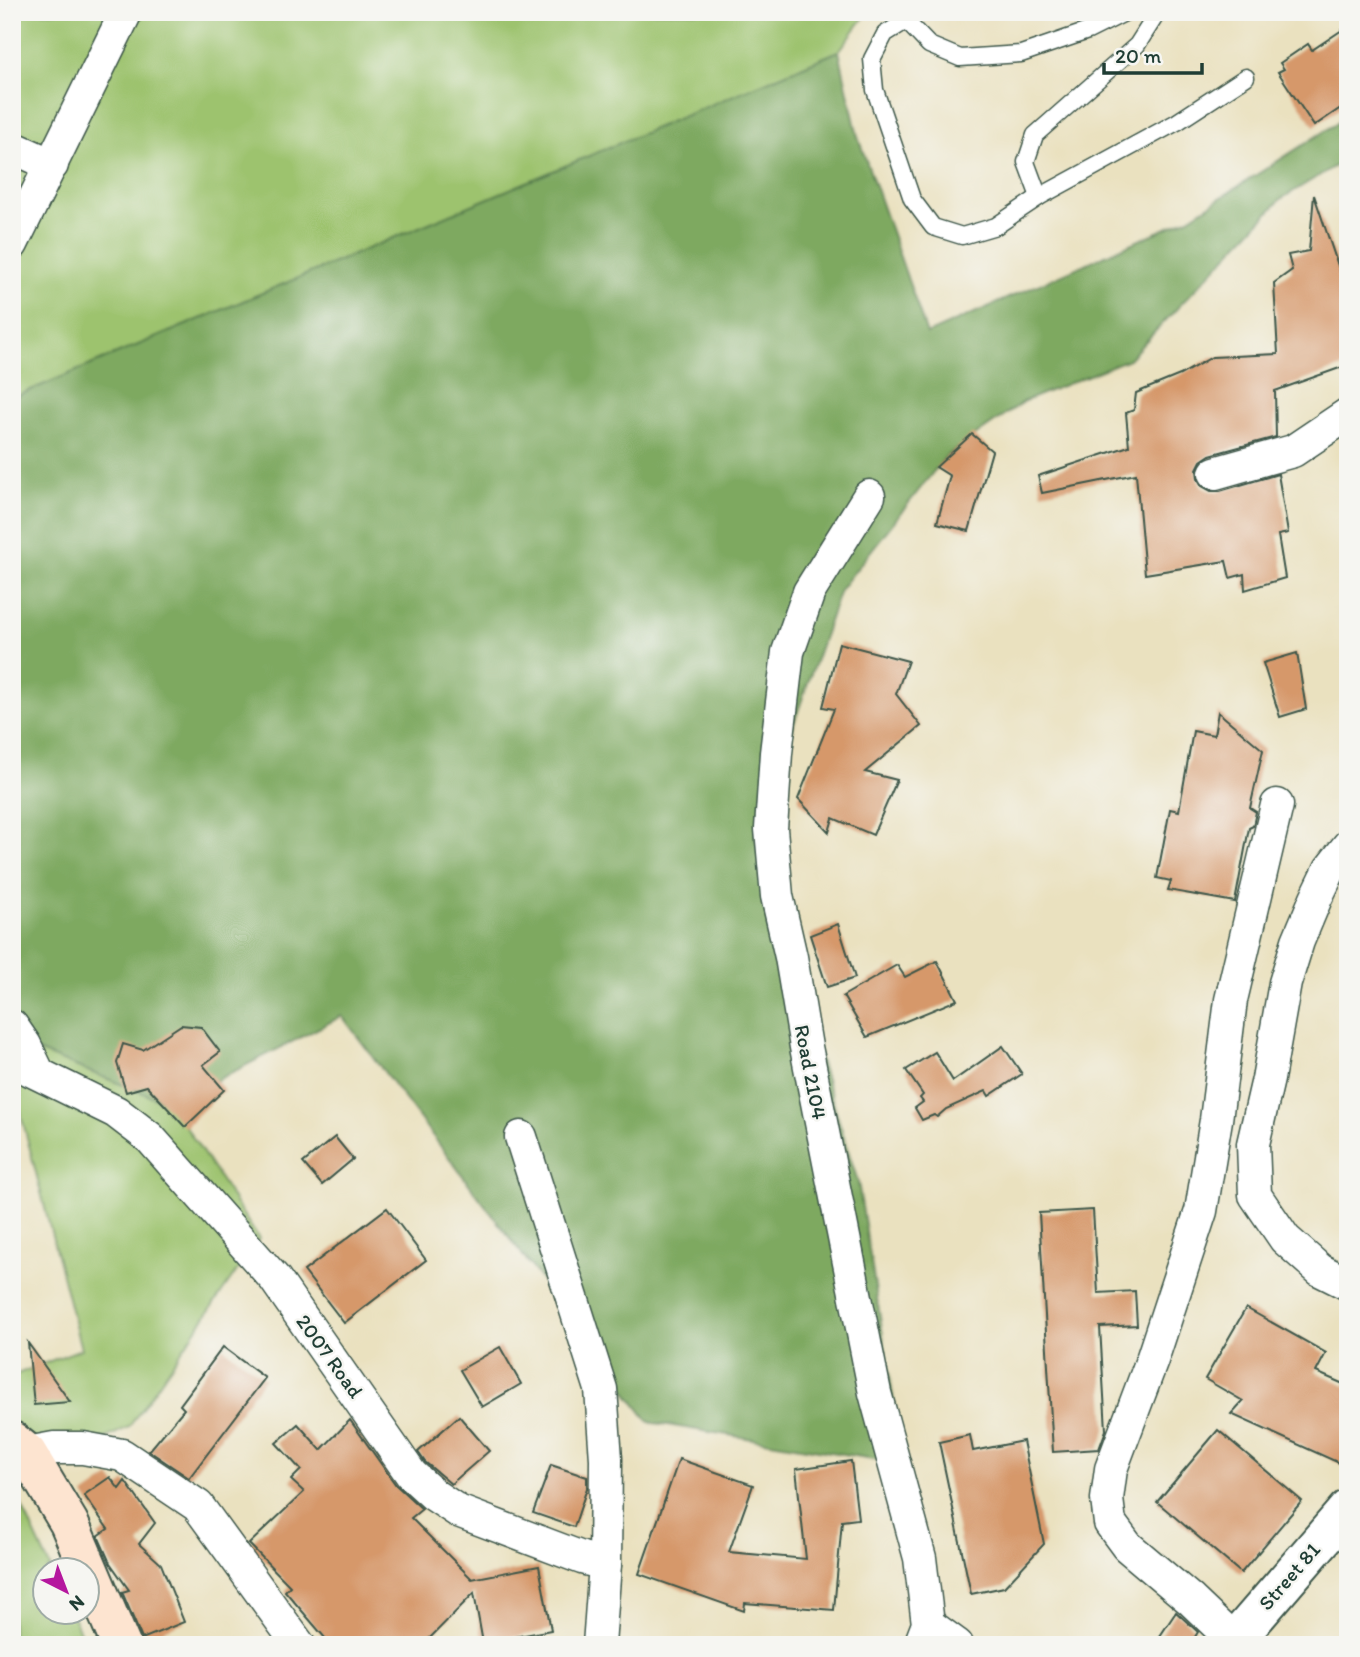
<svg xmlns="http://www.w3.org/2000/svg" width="1360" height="1657" viewBox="0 0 1360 1657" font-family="Itim,sans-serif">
  <rect width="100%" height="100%" fill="#f6f6f2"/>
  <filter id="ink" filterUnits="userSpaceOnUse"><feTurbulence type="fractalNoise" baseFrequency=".0143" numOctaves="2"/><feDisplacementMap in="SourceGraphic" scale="14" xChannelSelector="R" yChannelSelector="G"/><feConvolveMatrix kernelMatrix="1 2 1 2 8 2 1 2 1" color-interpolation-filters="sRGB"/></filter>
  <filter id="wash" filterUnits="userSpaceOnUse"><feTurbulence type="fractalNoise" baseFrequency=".00686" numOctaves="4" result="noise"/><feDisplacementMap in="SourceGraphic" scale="28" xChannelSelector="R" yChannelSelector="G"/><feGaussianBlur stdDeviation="1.57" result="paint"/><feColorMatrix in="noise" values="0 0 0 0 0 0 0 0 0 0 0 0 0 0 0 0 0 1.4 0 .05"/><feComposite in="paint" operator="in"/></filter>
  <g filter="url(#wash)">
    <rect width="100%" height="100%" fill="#eae1bf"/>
    <!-- green -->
    <g fill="#9dc36e" stroke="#5e8051" stroke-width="2">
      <path d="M12 12H868L839 51 12 398Z"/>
      <path d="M12 1041 171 1104 259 1239 129 1427 12 1483V1376L81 1349 12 1079Z"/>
      <path d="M12 1485 51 1569 46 1570V1612H71L86 1645H12Z"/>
    </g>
    <!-- forest -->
    <path fill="#7ea961" stroke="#4e734a" stroke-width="2" d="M839 51 858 137 927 334 1189 218 1348 116V158L1281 199 1129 359 1025 401 946 456 840 590 795 720 755 837 793 974 858 1182 904 1464 649 1422 342 1016 171 1104 12 1041V398Z"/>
    <g id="blocks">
      <!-- building -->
      <g fill="#d6986a">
        <path d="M1348 26V103L1314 126 1278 72 1284 69 1280 63 1308 44 1312 50Z"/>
        <path d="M1314 195 1348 295V365L1275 391 1276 437 1210 455 1201 461 1197 469 1198 479 1202 486 1211 491H1220L1278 474 1288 533 1278 535 1285 578 1245 590 1244 574 1230 578 1226 561 1145 574 1136 474 1042 493 1038 476 1129 446 1126 413 1134 410 1136 393 1180 375 1212 357 1278 354 1274 283 1292 270 1288 255 1309 251Z"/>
        <path d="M972 434 992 451 969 531 937 523 950 476 936 467Z"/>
        <path d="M839 643 908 661 896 694 921 726 865 772 897 780 873 835 833 818 829 832 798 799 834 709 823 707Z"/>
        <path d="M1297 653 1306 709 1280 717 1263 663Z"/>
        <path d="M1218 712 1263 750 1250 808 1256 812 1253 826 1249 828 1235 902 1168 890 1171 881 1157 878 1170 809 1179 811 1193 731 1214 735Z"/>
        <path d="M838 924 855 978 827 987 810 935Z"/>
        <path d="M937 961 957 1000 867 1037 843 996 897 965 905 977Z"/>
        <path d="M181 1025 201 1027 220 1052 203 1065 224 1090 185 1127 147 1086 126 1092 117 1063 123 1044 143 1050Z"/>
        <path d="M1003 1046 1022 1074 989 1096 986 1091 946 1109 937 1117 934 1115 922 1120 915 1108 923 1102 920 1098 923 1095 906 1070 935 1052 953 1081Z"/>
        <path d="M335 1137 353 1159 322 1185 303 1163Z"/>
        <path d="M387 1208 426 1260 344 1323 304 1271Z"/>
        <path d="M1093 1210 1098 1293 1135 1291 1137 1325 1100 1327 1106 1430 1099 1449 1053 1452 1039 1213Z"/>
        <path d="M1246 1308 1326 1353 1316 1372 1348 1386V1467L1231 1414 1243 1401 1205 1379Z"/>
        <path d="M28 1343 70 1402 34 1405Z"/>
        <path d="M223 1347 265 1378 189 1478 149 1451 184 1409 180 1405Z"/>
        <path d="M500 1347 521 1384 482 1407 460 1370Z"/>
        <path d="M459 1416 489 1451 451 1484 425 1462 418 1452Z"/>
        <path d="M350 1420 396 1485 422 1509 411 1518 472 1579 539 1566 551 1630 483 1643 474 1593 423 1645H331L285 1591 290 1586 249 1544 304 1492 291 1480 301 1470 276 1443 298 1424 321 1450Z"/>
        <path d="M1218 1430 1302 1501 1241 1573 1157 1502Z"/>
        <path d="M970 1435 973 1451 1023 1441 1044 1544 1004 1587 971 1594 939 1442Z"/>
        <path d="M679 1459 753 1485 729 1552 806 1559 796 1469 851 1461 858 1519 842 1521 834 1610 745 1603 744 1611 639 1574Z"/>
        <path d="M551 1465 587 1477V1488L574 1527 533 1513Z"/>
        <path d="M110 1477 119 1489 125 1481 155 1523 139 1544 161 1564 184 1622 142 1639 122 1592 129 1590 110 1563 98 1536 108 1529 84 1495Z"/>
        <path d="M1176 1612 1198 1632 1190 1645H1154Z"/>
      </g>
    </g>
  </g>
  <g filter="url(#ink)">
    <use href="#blocks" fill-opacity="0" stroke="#3d5649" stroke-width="2"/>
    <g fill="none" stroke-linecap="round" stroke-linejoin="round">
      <defs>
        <g id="service">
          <path d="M910 12 906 21 885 34 872 59 875 90 912 199 933 227 962 236 996 226 1039 197 1177 122 1246 77"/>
          <path d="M906 21 929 45 960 58 1021 54 1088 31 1126 12"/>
          <path d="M1039 197 1026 162 1035 135 1137 45 1158 12"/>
        </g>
        <g id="minor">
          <path d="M12 147 52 165"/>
          <path d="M12 244 126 12"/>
          <path d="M1215 473 1293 451 1348 414"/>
          <path d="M869 496 809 592 788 652 776 753 771 829 777 896 791 957 806 1047 875 1393 920 1558 928 1624 920 1645"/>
          <path d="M1348 846 1330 869 1316 898 1298 941 1285 983 1268 1079 1253 1144 1255 1195 1285 1239 1320 1270 1348 1284"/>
          <path d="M12 1026 25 1045 38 1072"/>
          <path d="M12 1061 116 1112 150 1138 275 1279 411 1474 434 1495 458 1511 582 1558 605 1564 599 1645"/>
          <path d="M521 1137 601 1389 606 1459 605 1564"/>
          <path d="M27 1453 54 1448H83L122 1455 198 1506 299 1645"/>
          <path d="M928 1624 957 1645"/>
          <path d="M1233 1640 1191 1600 1127 1546 1110 1523 1107 1499 1111 1469 1152 1360 1201 1211 1216 1120 1231 1000 1277 805"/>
        </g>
        <path id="tertiary" d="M1231 1645 1348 1509"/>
        <path id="secondary" d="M12 1441 27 1453 69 1523 121 1645"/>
      </defs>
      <!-- service casing -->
      <use href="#service" stroke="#3d5649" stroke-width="19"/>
      <!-- minor casing -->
      <use href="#minor" stroke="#3d5649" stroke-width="35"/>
      <!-- tertiary casing -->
      <use href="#tertiary" stroke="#3d5649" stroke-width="42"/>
      <!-- secondary casing -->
      <use href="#secondary" stroke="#3d5649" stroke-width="42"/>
      <!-- service -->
      <use href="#service" stroke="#fff" stroke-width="16"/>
      <!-- minor -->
      <use href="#minor" stroke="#fff" stroke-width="32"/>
      <!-- tertiary -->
      <use href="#tertiary" stroke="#fff" stroke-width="38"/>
      <!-- secondary -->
      <use href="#secondary" stroke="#fde4d0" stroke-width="38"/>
    </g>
  </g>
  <g text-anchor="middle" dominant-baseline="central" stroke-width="5" stroke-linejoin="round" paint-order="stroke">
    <!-- street labels -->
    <g font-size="21" fill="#1f3d34" stroke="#f6f6f2">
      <text transform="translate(811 1072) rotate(79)">Road 2104</text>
      <text transform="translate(330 1356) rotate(54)">2007 Road</text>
      <text transform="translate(1289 1576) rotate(-49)">Street 81</text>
    </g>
  </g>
  <!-- margin -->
  <rect width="1360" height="1657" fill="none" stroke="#f6f6f2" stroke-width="42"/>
  <!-- north arrow -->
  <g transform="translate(66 1591) rotate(138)"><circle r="33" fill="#f6f6f2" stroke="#a0aca6" stroke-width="2"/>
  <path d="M0-5L12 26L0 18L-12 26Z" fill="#b5179e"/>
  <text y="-10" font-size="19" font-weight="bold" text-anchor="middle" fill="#1f3d34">N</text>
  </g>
  <!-- scale -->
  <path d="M1104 63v10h98v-10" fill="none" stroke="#1f3d34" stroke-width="3.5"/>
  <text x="1115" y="63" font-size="21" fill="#1f3d34" stroke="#f6f6f2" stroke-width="5" paint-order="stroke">20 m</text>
</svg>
